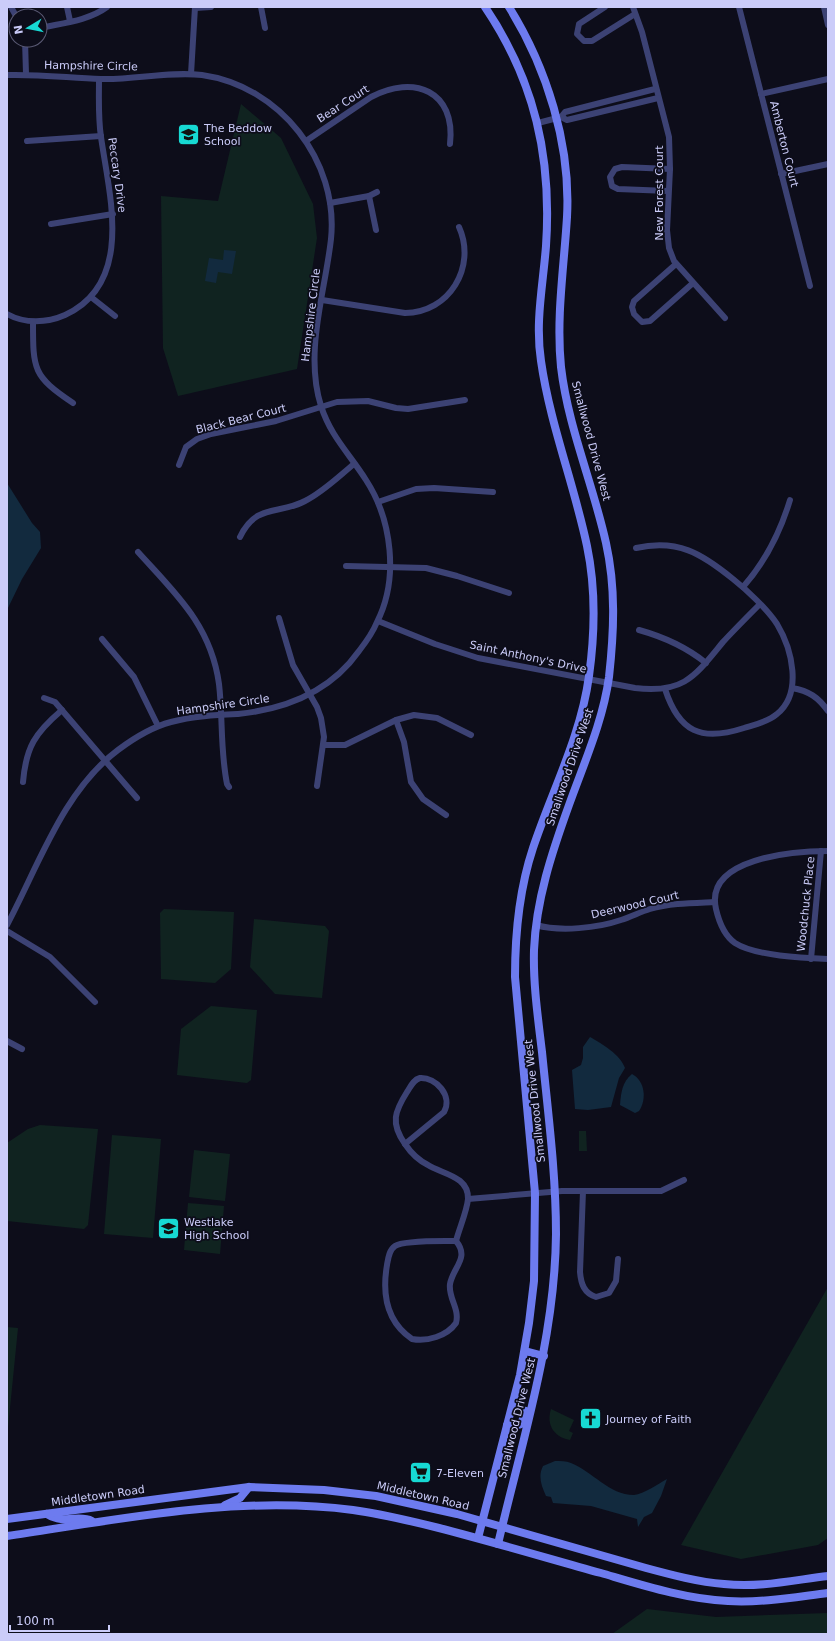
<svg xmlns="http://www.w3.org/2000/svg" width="835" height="1641" viewBox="0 0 835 1641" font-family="'DejaVu Sans',sans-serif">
  <rect width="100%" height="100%" fill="#0d0d1a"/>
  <!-- green -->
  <g fill="#102320">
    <path d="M241 104 281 138 313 204 317 238 297 369 178 396 163 348 161 196 218 201Z"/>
    <path d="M164 909 234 912 231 969 215 983 161 979 160 913Z"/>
    <path d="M254 919 325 926 329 931 322 998 275 994 250 967Z"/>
    <path d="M211 1006 257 1010 251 1080 247 1083 177 1075 181 1029Z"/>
    <path d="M40 1125 98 1129 88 1225 84 1229 7 1221V1143L28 1129Z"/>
    <path d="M579 1131H586L587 1151H579Z"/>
    <path d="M112 1135 161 1139 153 1238 104 1234Z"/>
    <path d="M194 1150 230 1154 225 1201 189 1197Z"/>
    <path d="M188 1203 224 1206 220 1254 184 1250Z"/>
    <path d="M828 1287V1538L818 1545 741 1559 681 1545Z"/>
    <path d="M7 1327 18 1328 8 1428H7Z"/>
    <path d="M551 1409 574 1420 569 1431 573 1433 570 1440C554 1437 546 1425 551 1409Z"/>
    <path d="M647 1609 716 1617 828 1613V1634H612Z"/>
  </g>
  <!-- water -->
  <g fill="#122a3e">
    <path d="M224 250 236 251 232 274 218 272 216 283 205 281 209 258 223 260Z"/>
    <path d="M7 483 32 523 40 532 41 548 22 579 7 610Z"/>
    <path d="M590 1037C602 1044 620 1054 625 1068L619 1078 611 1107 588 1110 575 1109 572 1070 581 1065 583 1058V1047Z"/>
    <path d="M632 1074C645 1081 647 1099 639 1111L635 1113 620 1105C621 1093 622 1082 632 1074Z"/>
    <path d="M555 1461C560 1461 566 1461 571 1463 592 1471 609 1495 634 1495 644 1494 658 1484 667 1479L661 1496 652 1513 644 1517 638 1527 637 1519 591 1506 553 1503 551 1497 546 1496C541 1485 538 1476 543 1466Z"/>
  </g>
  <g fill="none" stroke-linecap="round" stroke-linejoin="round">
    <!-- street -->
    <g stroke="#3c4274" stroke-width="6">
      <path d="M11 7 16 16"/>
      <path d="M67 7 70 21"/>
      <path d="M261 7 265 28"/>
      <path d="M605 7 579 24 577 34 584 41H592L635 14"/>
      <path d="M633 7 642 32 669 137 670 169 667 230 669 248 674 261 725 318"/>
      <path d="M739 7 810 286"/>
      <path d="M824 7 828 25"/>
      <path d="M195 8 211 7"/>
      <path d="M40 28C62 23 88 21 107 7"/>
      <path d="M25 40 26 74"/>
      <path d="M191 74 195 7"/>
      <path d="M7 75C39 74 70 78 101 79 135 80 169 71 202 75 280 86 339 161 331 239 325 293 304 352 321 406 331 437 349 453 366 480 392 520 399 579 377 622 373 632 366 642 359 651 330 692 287 709 238 714 216 715 193 716 171 722 152 727 134 738 118 750 63 791 38 867 7 925"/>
      <path d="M761 94 828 79"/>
      <path d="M561 117 565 112 655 89"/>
      <path d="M538 123 561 117 567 120 658 98"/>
      <path d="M27 141 101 136"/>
      <path d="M306 141 371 97C414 74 456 91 450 144"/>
      <path d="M781 174 828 164"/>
      <path d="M668 191 618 189 612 186 610 177 615 169 622 167 670 169"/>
      <path d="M369 196 376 230"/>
      <path d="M330 203 369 196 377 192"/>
      <path d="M51 224 113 214"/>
      <path d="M676 264 634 301 632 307 634 314 642 322 650 321 693 283"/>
      <path d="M91 297 115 316"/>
      <path d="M322 300 405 313C449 313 477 267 459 227"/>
      <path d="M7 314C25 324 47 323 65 315 135 283 109 194 101 137 98 117 99 98 99 79"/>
      <path d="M33 322C33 370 33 376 73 403"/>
      <path d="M179 465 186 447 197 439 211 434 276 421 337 402 368 401 396 408 408 409 465 400"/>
      <path d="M378 502 416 489 434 488 493 492"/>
      <path d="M240 537C256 503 279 515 305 501 323 492 338 477 354 464"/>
      <path d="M636 548C678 539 701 553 733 579 747 590 767 609 777 624 792 649 803 693 777 714 768 722 754 725 744 728 701 742 679 732 665 689"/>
      <path d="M138 552C175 593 211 625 219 684 223 718 220 749 227 784L229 787"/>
      <path d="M346 566 426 568 457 576 509 593"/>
      <path d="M743 587C766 561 780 533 790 500"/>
      <path d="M279 618 293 665 317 707 321 718 324 737 317 786"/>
      <path d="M378 621 435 644 478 658 635 688C684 694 695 676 723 642 735 629 747 617 759 605"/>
      <path d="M639 630C664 637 685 646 706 663"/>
      <path d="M102 639 134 677 158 726"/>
      <path d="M792 688C809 691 818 697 828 711"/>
      <path d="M44 698 55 702 137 798"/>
      <path d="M396 720 404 742 411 782 423 799 446 815"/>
      <path d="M323 745H345L396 720 414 715 437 718 471 735"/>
      <path d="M23 782C26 747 35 733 62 710"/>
      <path d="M828 851C794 851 704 858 716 909 719 922 725 936 735 943 755 956 804 958 828 959"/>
      <path d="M536 925C560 932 598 928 621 920 631 917 640 912 650 909 671 903 693 903 715 902"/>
      <path d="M7 931 50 957 95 1002"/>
      <path d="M811 959 821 851"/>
      <path d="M7 1041 22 1049"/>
      <path d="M420 1078C436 1077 453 1096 444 1112L405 1144C390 1123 395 1111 407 1092 411 1086 413 1080 420 1078Z"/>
      <path d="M405 1144C411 1153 418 1160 428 1165 442 1174 469 1176 468 1199 467 1211 459 1229 456 1241"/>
      <path d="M583 1191 580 1272C581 1284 584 1293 596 1297L609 1293 616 1281 618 1259"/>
      <path d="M468 1199 562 1191H661L684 1180"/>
      <path d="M456 1241C470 1258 453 1267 450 1284 448 1298 460 1309 456 1323 447 1336 427 1342 412 1339 387 1322 382 1294 387 1265 388 1259 389 1250 395 1246 404 1240 443 1241 456 1241Z"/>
    </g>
    <!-- secondary -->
    <g stroke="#6d7bef" stroke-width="8">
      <path d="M525 1351 544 1356"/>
      <path d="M507 1425 513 1427 521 1424 526 1411"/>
      <path d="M225 1505 240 1498 249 1487"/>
      <path d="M47 1514C65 1525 78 1514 92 1521"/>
      <path d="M7 1519 249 1487 324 1490 376 1496 457 1514 646 1568C672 1575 698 1582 724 1584 759 1588 794 1580 828 1576"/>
      <path d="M7 1536C121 1519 238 1495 353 1510 382 1514 411 1521 439 1528 493 1542 547 1558 601 1573 642 1585 685 1599 728 1601 761 1603 795 1597 828 1593"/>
      <path d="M478 1538 520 1375 529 1323 534 1281 535 1193 515 977C515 933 519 890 533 848 552 791 581 736 589 676 595 633 596 589 587 546 574 484 550 424 541 361 535 322 543 285 546 246 552 158 535 81 485 7"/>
      <path d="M498 1544C522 1441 555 1340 556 1234 556 1173 548 1113 542 1052 538 1018 533 984 534 950 536 900 552 852 569 805 584 763 603 721 609 677 614 632 616 588 606 543 593 484 568 427 561 367 556 317 564 267 567 217 571 145 547 68 509 7"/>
    </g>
  </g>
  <!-- icons -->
  <defs>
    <symbol id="school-square" viewBox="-11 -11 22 22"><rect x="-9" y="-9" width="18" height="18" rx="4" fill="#17d9d3" stroke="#0d0d1a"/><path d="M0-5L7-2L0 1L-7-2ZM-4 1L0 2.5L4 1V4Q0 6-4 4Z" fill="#111"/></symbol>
    <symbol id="church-square" viewBox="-11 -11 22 22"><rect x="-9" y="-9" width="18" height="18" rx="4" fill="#17d9d3" stroke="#0d0d1a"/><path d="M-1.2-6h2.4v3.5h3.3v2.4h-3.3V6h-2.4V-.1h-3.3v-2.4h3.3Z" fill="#111"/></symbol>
    <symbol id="supermarket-square" viewBox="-11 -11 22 22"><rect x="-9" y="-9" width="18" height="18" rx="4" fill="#17d9d3" stroke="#0d0d1a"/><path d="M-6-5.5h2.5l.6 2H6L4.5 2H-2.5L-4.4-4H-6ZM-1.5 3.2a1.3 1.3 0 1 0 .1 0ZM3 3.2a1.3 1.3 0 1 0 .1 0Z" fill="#111"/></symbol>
  </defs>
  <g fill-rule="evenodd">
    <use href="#school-square" x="176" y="122" width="25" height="25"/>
    <use href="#school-square" x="156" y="1216" width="25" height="25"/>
    <use href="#church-square" x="578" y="1406" width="25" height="25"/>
    <use href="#supermarket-square" x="408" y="1460" width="25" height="25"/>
  </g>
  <g text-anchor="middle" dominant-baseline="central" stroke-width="3.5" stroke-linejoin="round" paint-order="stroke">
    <!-- street labels -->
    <g font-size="11" fill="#cbccf9" stroke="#0d0d1a">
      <text transform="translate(91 66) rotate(1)">Hampshire Circle</text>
      <text transform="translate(343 104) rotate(-33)">Bear Court</text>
      <text transform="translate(784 144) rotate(76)">Amberton Court</text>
      <text transform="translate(117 175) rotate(82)">Peccary Drive</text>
      <text transform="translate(659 193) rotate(-90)">New Forest Court</text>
      <text transform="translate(311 315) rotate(-83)">Hampshire Circle</text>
      <text transform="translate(241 419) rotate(-14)">Black Bear Court</text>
      <text transform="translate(591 441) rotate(75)">Smallwood Drive West</text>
      <text transform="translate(528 657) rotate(12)">Saint Anthony's Drive</text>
      <text transform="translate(223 705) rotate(-8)">Hampshire Circle</text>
      <text transform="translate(570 767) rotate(-71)">Smallwood Drive West</text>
      <text transform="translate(806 904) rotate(-84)">Woodchuck Place</text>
      <text transform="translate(635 905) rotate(-13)">Deerwood Court</text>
      <text transform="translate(535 1101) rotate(-96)">Smallwood Drive West</text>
      <text transform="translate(517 1418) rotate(-76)">Smallwood Drive West</text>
      <text transform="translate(98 1496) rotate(-8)">Middletown Road</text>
      <text transform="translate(423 1496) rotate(13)">Middletown Road</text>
    </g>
    <!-- poi labels -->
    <g font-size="11" fill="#cbccf9" stroke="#0d0d1a" text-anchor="start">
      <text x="204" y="128">The Beddow<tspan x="204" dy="13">School</tspan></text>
      <text x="184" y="1222">Westlake<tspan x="184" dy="13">High School</tspan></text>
      <text x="606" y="1419">Journey of Faith</text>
      <text x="436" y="1473">7-Eleven</text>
    </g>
  </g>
  <!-- border -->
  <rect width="835" height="1641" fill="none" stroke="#cbccf9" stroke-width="16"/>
  <!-- north arrow -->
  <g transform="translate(28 28) rotate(260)"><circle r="19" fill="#0d0d1a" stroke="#595973"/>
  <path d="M0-3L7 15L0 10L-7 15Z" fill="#17d9d3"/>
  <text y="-6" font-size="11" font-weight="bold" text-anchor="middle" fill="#cbccf9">N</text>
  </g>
  <!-- scale -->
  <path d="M10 1625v6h99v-6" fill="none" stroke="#cbccf9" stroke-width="2"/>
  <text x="16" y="1625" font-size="12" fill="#cbccf9" stroke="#0d0d1a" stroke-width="3" paint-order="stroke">100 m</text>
</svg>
